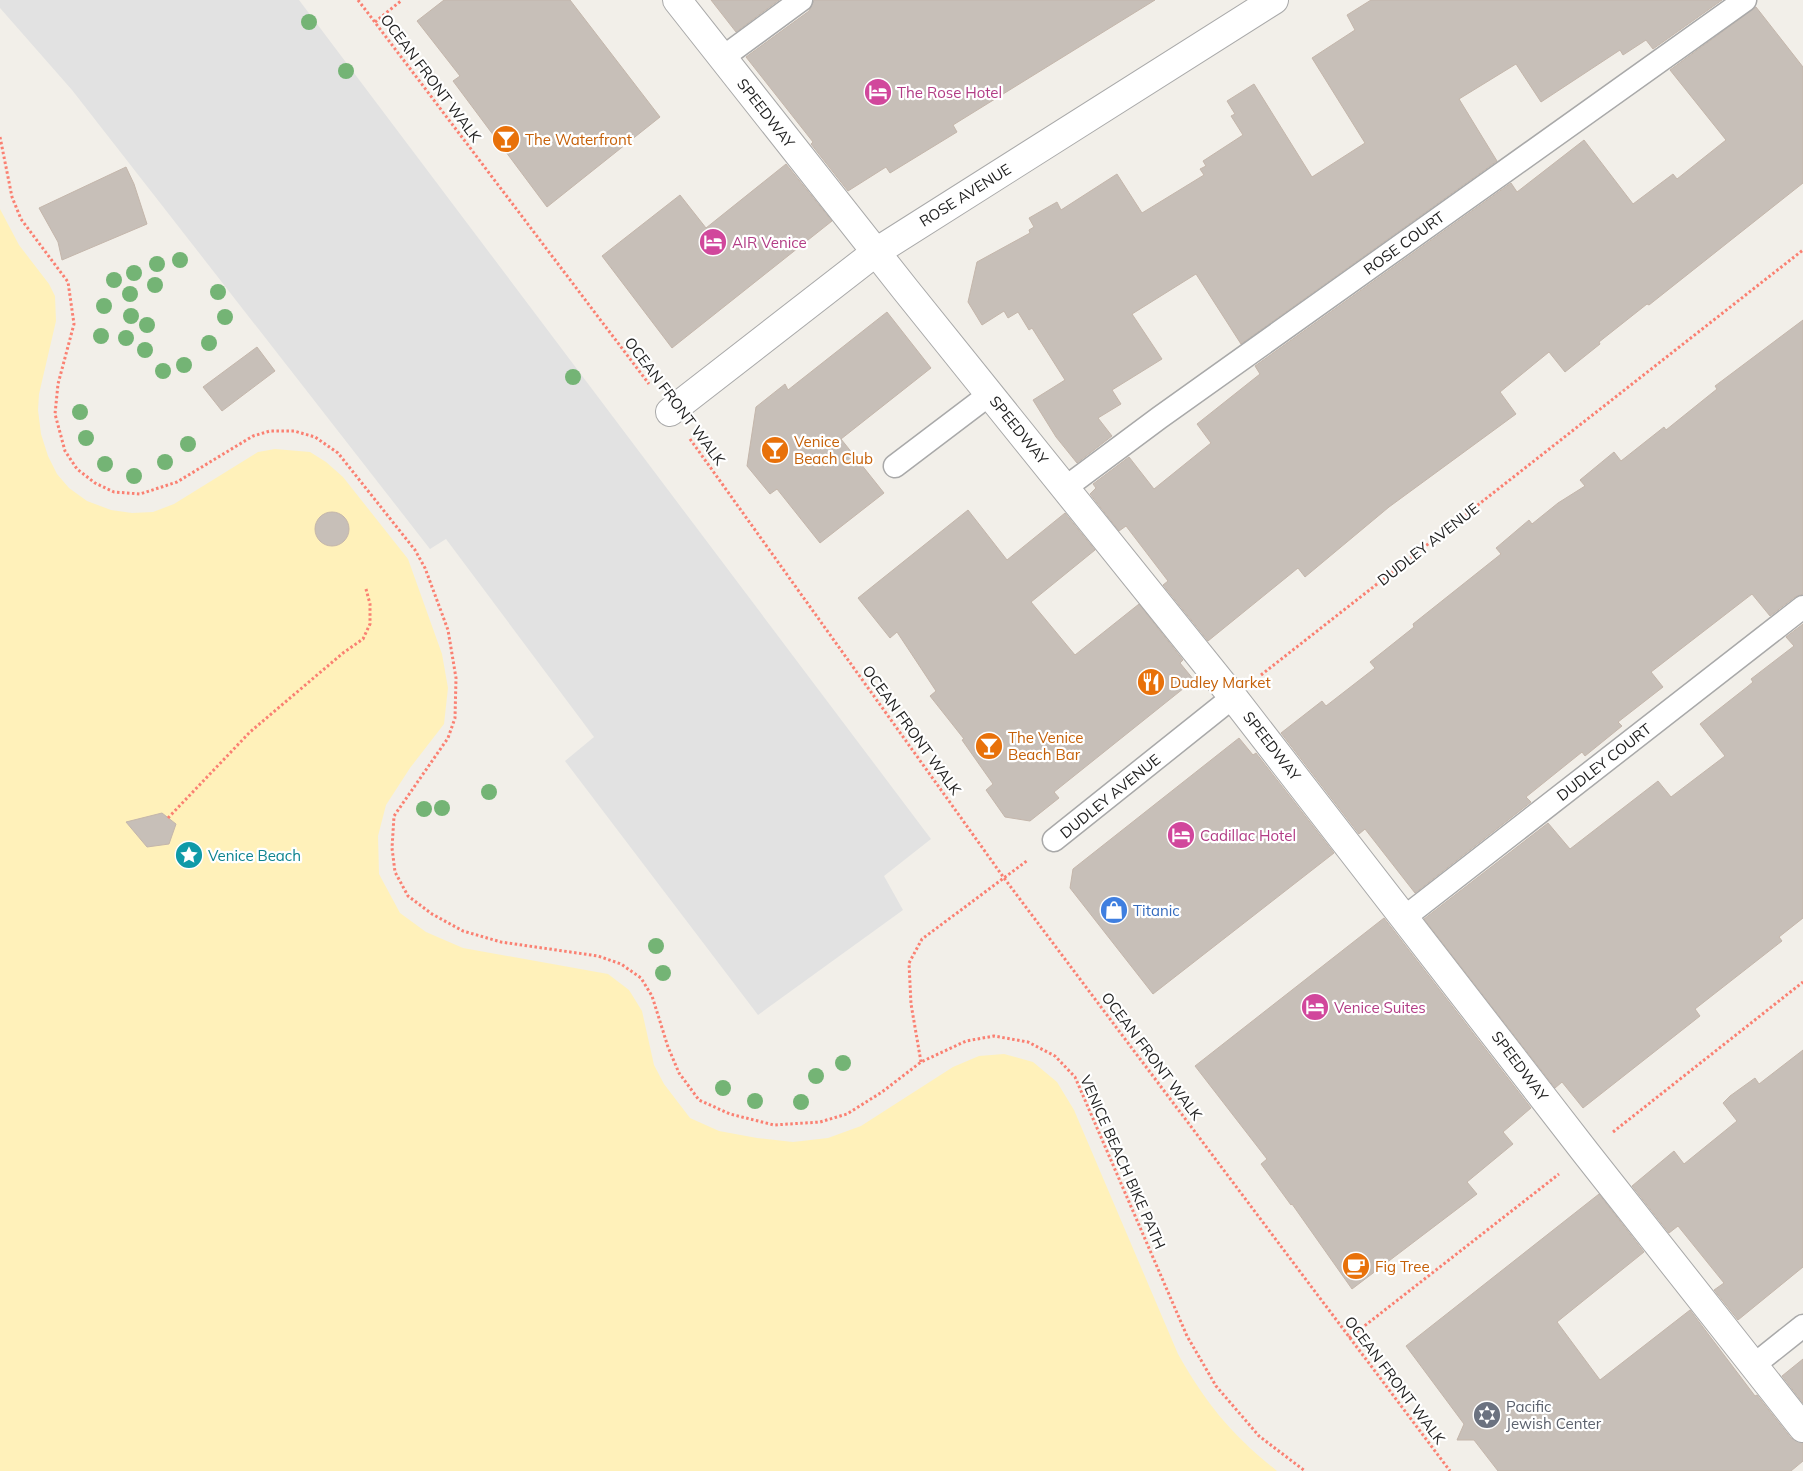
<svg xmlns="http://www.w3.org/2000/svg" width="1803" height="1471" viewBox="0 0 1803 1471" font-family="Mulish,sans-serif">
  <rect width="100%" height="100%" fill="#f2efe9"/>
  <!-- sand -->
  <path fill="#fff1ba" d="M0 209 19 245 49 284 55 296 56 321 39 394 38 410 41 434 48 456 57 474 69 488 87 501 111 510 132 513 153 512 174 504 258 452 275 449 310 452 326 462 343 477 408 559 442 654 448 688 444 724 410 768 386 805 378 836 379 874 400 913 426 932 463 948 608 974 629 990 642 1011 654 1065 664 1084 690 1118 719 1131 757 1138 793 1142 828 1138 861 1126 953 1067 979 1056 1004 1054 1033 1062 1057 1082 1074 1110 1178 1354C1206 1404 1232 1435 1277 1471H0Z"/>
  <!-- parking -->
  <path fill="#e2e2e2" d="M0 0H299L931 839 884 876 903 910 758 1015 565 761 594 737 446 539 430 549 72 90 0 8Z"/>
  <!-- building -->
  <g fill="#c7bfb8" stroke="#c4b6ab">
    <path d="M444 0H570L660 117 547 207 453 81 460 76 417 21Z"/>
    <path d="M711 0H779L736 32Z"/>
    <path d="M814 0H1155L953 125 957 132 890 173 886 167 848 191 811 144 813 142 746 57 809 11Z"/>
    <path d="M1371 0H1722L1653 49 1646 40 1623 55 1620 50 1541 102 1516 64 1459 99 1497 161 1241 344 1196 274 1132 314 1162 359 1112 390 1121 404 1098 418 1112 436 1077 463 1056 437 1033 400 1065 380 1032 328 1029 330 1018 312 1008 318 1004 311 982 325 968 302 977 262 1030 233 1029 230 1034 227 1029 218 1057 202 1061 210 1117 174 1142 213 1204 175 1200 169 1206 166 1203 161 1243 135 1231 116 1235 114 1227 101 1254 84 1312 177 1365 143 1312 58 1355 30 1347 15Z"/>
    <path d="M1756 7 1803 67V183L1649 305 1647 304 1599 342 1600 344 1565 372 1549 352 1500 392 1516 414 1389 507 1305 577 1298 568 1208 641 1163 585 1168 581 1126 526 1119 531 1090 494 1096 488 1093 484 1129 457 1154 489 1211 443 1197 424 1260 374 1255 366 1511 183 1517 192 1584 140 1633 204 1673 174 1677 179 1726 140 1670 70Z"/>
    <path d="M786 164 832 221 672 348 602 256 680 195 706 228Z"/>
    <path d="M126 167 134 184 147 224 62 260 58 242 39 208Z"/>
    <path d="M887 312 931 368 841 439 884 493 820 543 777 489 770 494 747 466 756 407 785 384 788 390Z"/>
    <path d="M1803 320V594L1795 597 1770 616 1752 594 1651 672 1663 687 1618 722 1622 726 1585 756 1582 752 1526 797 1531 802 1415 893 1365 829 1359 834 1281 733 1322 701 1326 706 1375 668 1370 662 1414 627 1413 624 1501 554 1496 548 1529 520 1532 524 1558 503 1585 486 1580 480 1614 452 1621 461 1664 427 1666 430 1717 389 1715 386Z"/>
    <path d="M257 347 275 371 222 411 203 387Z"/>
    <path d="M968 510 1007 560 1065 513 1095 550 1031 602 1075 655 1139 604 1183 660 1180 663 1194 680 1054 792 1059 798 1030 821 1005 817 986 790 993 784 962 740 964 739 930 696 936 691 897 632 890 638 858 598Z"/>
    <circle cx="332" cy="529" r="17"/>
    <path d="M1803 624V918L1779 937 1782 941 1695 1009 1700 1016 1583 1108 1562 1082 1555 1088 1424 919 1548 823 1570 849 1658 781 1671 797 1725 756 1700 724 1747 687 1753 682 1751 679 1794 646 1786 637Z"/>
    <path d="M1239 738 1253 755 1256 753 1334 853 1153 994 1070 888 1073 869Z"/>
    <path d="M162 813 176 824 169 844 147 847 126 822Z"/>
    <path d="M1384 918 1531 1108 1503 1132 1513 1144 1467 1182 1477 1194 1352 1289 1292 1204 1291 1205 1261 1164 1267 1159 1195 1066Z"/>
    <path d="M1803 1050V1267L1738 1320 1714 1290 1724 1283 1678 1226 1669 1233 1632 1186 1674 1151 1684 1164 1737 1121 1723 1103 1730 1096 1755 1078 1759 1084Z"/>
    <path d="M1599 1194 1644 1252 1557 1322 1600 1380 1690 1310 1755 1396 1757 1395 1791 1438 1803 1443V1461L1791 1471H1498L1474 1440H1457L1464 1424 1406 1346Z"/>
    <path d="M1803 1359V1403L1782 1376Z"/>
  </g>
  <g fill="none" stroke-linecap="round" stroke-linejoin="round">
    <defs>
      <g id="lane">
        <path d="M722 58 801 0"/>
        <path d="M895 466 990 394"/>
        <path d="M1065 488 1159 418 1745 0"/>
        <path d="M1054 840 1233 697"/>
        <path d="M1405 917 1803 607"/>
        <path d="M1754 1365 1803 1326"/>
      </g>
      <g id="street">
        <path d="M677 0 905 289 1233 697 1586 1153 1803 1428"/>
        <path d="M670 412 876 252 1274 0"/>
      </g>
    </defs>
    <!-- lane casing -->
    <use href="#lane" stroke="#a9a9a9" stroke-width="25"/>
    <!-- street casing -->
    <use href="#street" stroke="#a9a9a9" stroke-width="30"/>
    <!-- path -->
    <g stroke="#fa8072" stroke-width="3" stroke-dasharray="2.5 2.5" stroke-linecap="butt">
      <path d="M358 0 649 384"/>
      <path d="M375 22 402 0"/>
      <path d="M0 137 12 197 21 219 68 282 74 324 58 384 55 414 65 451 77 469 95 483 114 492 140 494 177 482 253 436 270 431H294L315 437 338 453 415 550 425 568 448 630 456 678 455 718 448 738 394 816 392 848 395 872 408 896 432 914 463 931 501 942 598 956 621 964 641 978 652 996 668 1047 679 1073 699 1100 730 1114 774 1125 820 1122 847 1114 882 1092 921 1062 966 1041 994 1036 1028 1042 1055 1056 1075 1077 1187 1336 1216 1386 1259 1436 1305 1471"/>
      <path d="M690 439 1004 878 1450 1471"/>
      <path d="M1261 675 1803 250"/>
      <path d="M168 818 250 732 343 653 363 639 370 624V604L366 589"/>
      <path d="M921 1062 911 1004 909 963 922 939 1028 860"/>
      <path d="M1613 1132 1803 982"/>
      <path d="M1349 1338 1559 1174"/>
    </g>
    <!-- lane -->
    <use href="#lane" stroke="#fff" stroke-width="22"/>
    <!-- street -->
    <use href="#street" stroke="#fff" stroke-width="28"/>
  </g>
  <!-- trees -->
  <g fill="#74b475">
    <circle cx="309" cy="22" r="8"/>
    <circle cx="346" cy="71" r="8"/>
    <circle cx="180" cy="260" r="8"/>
    <circle cx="157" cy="264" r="8"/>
    <circle cx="134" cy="273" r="8"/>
    <circle cx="114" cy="280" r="8"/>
    <circle cx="155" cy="285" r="8"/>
    <circle cx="218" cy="292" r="8"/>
    <circle cx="130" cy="294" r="8"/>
    <circle cx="104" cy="306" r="8"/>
    <circle cx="131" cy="316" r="8"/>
    <circle cx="225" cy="317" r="8"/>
    <circle cx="147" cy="325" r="8"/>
    <circle cx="101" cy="336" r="8"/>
    <circle cx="126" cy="338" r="8"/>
    <circle cx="209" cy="343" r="8"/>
    <circle cx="145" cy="350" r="8"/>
    <circle cx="184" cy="365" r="8"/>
    <circle cx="163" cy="371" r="8"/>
    <circle cx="573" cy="377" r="8"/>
    <circle cx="80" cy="412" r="8"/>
    <circle cx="86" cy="438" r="8"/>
    <circle cx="188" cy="444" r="8"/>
    <circle cx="165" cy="462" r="8"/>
    <circle cx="105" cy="464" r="8"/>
    <circle cx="134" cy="476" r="8"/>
    <circle cx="489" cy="792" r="8"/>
    <circle cx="442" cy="808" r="8"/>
    <circle cx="424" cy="809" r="8"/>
    <circle cx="656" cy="946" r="8"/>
    <circle cx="663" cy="973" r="8"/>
    <circle cx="843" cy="1063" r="8"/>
    <circle cx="816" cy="1076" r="8"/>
    <circle cx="723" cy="1088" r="8"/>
    <circle cx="755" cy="1101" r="8"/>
    <circle cx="801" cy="1102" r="8"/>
  </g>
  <!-- icons -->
  <defs>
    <symbol id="hotel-disc" viewBox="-11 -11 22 22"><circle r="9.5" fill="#d1479c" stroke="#fff"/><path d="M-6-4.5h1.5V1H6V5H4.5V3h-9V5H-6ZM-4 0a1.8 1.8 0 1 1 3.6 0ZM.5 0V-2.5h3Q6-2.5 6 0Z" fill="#fff"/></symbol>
    <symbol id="bar-disc" viewBox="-11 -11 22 22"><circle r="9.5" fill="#e8710a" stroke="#fff"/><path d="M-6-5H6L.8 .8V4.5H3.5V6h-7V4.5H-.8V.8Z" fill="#fff"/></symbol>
    <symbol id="restaurant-disc" viewBox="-11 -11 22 22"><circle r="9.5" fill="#e8710a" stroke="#fff"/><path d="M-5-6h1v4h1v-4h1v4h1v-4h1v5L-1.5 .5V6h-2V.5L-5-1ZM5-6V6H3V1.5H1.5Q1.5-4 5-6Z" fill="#fff"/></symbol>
    <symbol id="sight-disc" viewBox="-11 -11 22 22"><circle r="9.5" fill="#0f9aa8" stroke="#fff"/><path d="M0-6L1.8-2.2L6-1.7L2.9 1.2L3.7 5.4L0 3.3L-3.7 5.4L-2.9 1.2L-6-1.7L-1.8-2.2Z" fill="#fff"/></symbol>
    <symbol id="shop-disc" viewBox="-11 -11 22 22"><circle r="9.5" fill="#3f7fe0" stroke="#fff"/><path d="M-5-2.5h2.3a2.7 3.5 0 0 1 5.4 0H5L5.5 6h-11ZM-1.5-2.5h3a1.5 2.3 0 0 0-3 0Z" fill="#fff"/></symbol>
    <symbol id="cafe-disc" viewBox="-11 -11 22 22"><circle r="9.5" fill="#e8710a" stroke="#fff"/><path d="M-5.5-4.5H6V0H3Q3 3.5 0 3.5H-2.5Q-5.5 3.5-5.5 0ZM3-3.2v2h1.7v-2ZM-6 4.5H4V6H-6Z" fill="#fff"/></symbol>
    <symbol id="synagogue-disc" viewBox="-11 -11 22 22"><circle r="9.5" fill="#6b7280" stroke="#fff"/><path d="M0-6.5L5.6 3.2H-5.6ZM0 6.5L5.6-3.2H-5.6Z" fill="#fff"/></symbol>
  </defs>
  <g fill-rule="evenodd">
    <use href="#hotel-disc" x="862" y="76" width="32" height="32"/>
    <use href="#bar-disc" x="490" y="123" width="32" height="32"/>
    <use href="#hotel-disc" x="697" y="226" width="32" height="32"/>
    <use href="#bar-disc" x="759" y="434" width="32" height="32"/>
    <use href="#restaurant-disc" x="1135" y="666" width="32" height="32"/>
    <use href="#bar-disc" x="973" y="730" width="32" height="32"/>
    <use href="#hotel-disc" x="1165" y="819" width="32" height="32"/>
    <use href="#sight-disc" x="173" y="839" width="32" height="32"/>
    <use href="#shop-disc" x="1098" y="894" width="32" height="32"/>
    <use href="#hotel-disc" x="1299" y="991" width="32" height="32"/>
    <use href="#cafe-disc" x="1340" y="1250" width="32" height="32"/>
    <use href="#synagogue-disc" x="1471" y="1399" width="32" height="32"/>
  </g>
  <g text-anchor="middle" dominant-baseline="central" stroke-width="4.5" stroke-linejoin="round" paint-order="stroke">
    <!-- street labels -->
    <g font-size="15" fill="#222" stroke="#fff">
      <text transform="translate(431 78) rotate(53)">OCEAN FRONT WALK</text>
      <text transform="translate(766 113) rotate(52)">SPEEDWAY</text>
      <text transform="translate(965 195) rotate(-32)">ROSE AVENUE</text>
      <text transform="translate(1404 243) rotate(-36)">ROSE COURT</text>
      <text transform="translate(675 401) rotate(53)">OCEAN FRONT WALK</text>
      <text transform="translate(1019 430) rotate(51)">SPEEDWAY</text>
      <text transform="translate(1428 544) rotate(-38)">DUDLEY AVENUE</text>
      <text transform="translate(912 730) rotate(54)">OCEAN FRONT WALK</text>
      <text transform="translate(1272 746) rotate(52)">SPEEDWAY</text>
      <text transform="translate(1604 762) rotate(-38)">DUDLEY COURT</text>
      <text transform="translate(1110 796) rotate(-39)">DUDLEY AVENUE</text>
      <text transform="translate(1152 1056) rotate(53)">OCEAN FRONT WALK</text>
      <text transform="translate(1520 1066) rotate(53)">SPEEDWAY</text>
      <text transform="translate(1123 1162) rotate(66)">VENICE BEACH BIKE PATH</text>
      <text transform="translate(1395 1380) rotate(53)">OCEAN FRONT WALK</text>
    </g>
    <!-- hotel labels -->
    <g font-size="15" fill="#b23c85" stroke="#fff" text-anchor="start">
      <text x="897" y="92">The Rose Hotel</text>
      <text x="732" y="242">AIR Venice</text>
      <text x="1200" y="835">Cadillac Hotel</text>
      <text x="1334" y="1007">Venice Suites</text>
    </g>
    <!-- food labels -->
    <g font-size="15" fill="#c56008" stroke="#fff" text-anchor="start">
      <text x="525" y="139">The Waterfront</text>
      <text x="794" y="441">Venice<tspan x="794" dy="17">Beach Club</tspan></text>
      <text x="1170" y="682">Dudley Market</text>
      <text x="1008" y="737">The Venice<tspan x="1008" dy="17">Beach Bar</tspan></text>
      <text x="1375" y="1266">Fig Tree</text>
    </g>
    <!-- culture labels -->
    <g font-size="15" fill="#0d838f" stroke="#fff" text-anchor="start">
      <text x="208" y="855">Venice Beach</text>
    </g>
    <!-- shop labels -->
    <g font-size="15" fill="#366cbe" stroke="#fff" text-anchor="start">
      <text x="1133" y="910">Titanic</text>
    </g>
    <!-- worship labels -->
    <g font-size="15" fill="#5b616d" stroke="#fff" text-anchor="start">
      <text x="1506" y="1406">Pacific<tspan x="1506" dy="17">Jewish Center</tspan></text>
    </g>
  </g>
</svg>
